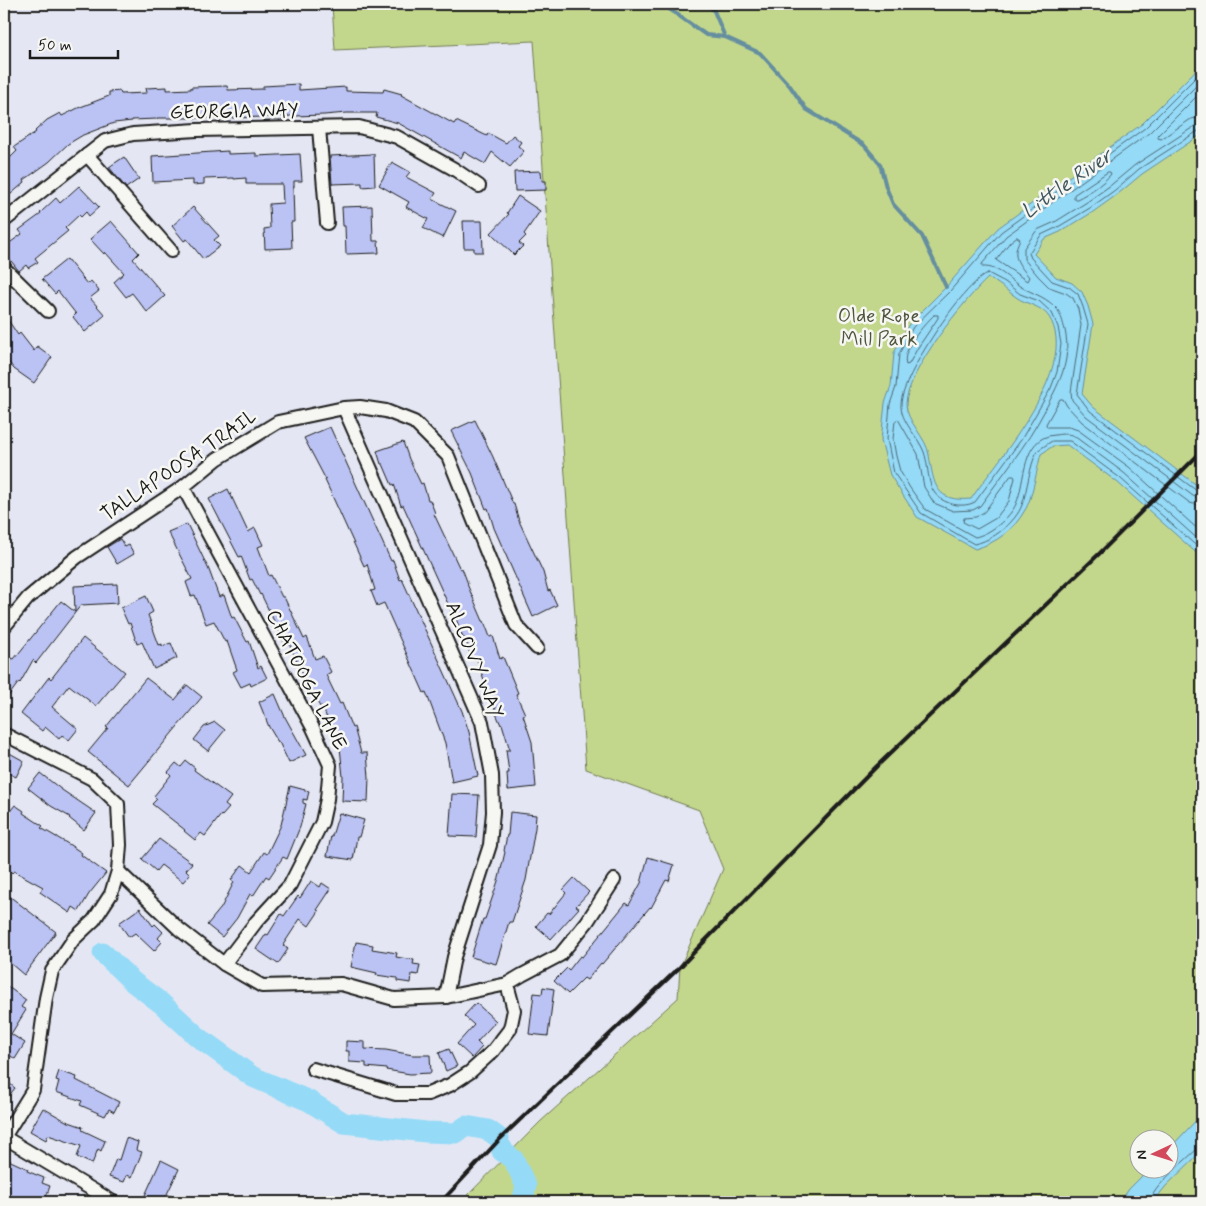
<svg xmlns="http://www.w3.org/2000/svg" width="1206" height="1206" viewBox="0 0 1206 1206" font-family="Mynerve,sans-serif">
  <rect width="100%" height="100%" fill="#e4e7f3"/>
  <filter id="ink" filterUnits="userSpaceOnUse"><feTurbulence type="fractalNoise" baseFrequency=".02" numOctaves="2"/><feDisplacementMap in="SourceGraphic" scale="10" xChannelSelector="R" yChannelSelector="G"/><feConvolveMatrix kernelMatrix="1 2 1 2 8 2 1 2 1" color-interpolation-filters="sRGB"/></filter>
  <g filter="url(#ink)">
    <!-- green -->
    <path fill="#c3d78c" stroke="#707a54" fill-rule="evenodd" d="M332 4H1202V1202H461L540 1122 678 998 680 967 723 869 699 810 586 769 534 41 335 50ZM1138 1138H1168V1168H1138Z"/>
    <!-- water -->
    <g fill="#95daf7" stroke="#658e9f" fill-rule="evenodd">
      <path d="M1202 64V134L1142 174 1118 194 1093 212 1060 232 1044 239 1034 254 1056 277 1072 283 1082 292 1088 306 1093 324 1082 394 1093 407 1202 489V558L1117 482 1067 445 1053 446 1041 454C1037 468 1032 500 1025 510 1014 530 996 543 975 549L917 517 890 475 881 440 885 403 891 386 894 353 909 324 946 287 998 228 1142 124ZM988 278C999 283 1007 291 1016 297 1027 305 1041 305 1049 317 1081 367 998 459 971 499 936 502 934 486 929 455 927 438 906 421 906 404 907 371 964 300 988 278Z"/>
      <path d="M1202 1114V1151L1166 1186 1153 1202H1120L1129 1189 1149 1169 1168 1168 1169 1149Z"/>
    </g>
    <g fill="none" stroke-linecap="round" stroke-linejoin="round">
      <!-- shore -->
      <g stroke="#4c6874" stroke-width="1">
        <path d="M1202 71 1145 128 1001 232 950 291 913 327 899 354 896 387 890 404 887 439 894 473 921 513 974 544C992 541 1016 522 1022 505 1028 487 1029 468 1037 451L1052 441H1070L1120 478 1202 551"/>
        <path d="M1202 80 1149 133 1006 236 982 264V267C1001 266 1010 282 1025 289 1037 295 1047 298 1057 309 1061 314 1063 323 1065 330 1072 363 1058 384 1044 412 1026 446 1002 475 980 506L973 510 953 511 934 503 924 487 918 454 898 419 895 421 893 439 896 456 900 471 910 488 925 509 975 537C990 534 1010 518 1016 504 1026 481 1021 437 1055 435 1061 434 1068 433 1074 436L1124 473 1202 543"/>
        <path d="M1202 91 1158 135V138L1161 139 1191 119 1202 117"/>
        <path d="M1202 124 1195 126 1135 165 1111 185 1087 202 1055 222 1037 230 1024 248V259L1038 276 1049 287 1066 293 1073 298 1078 309 1081 325 1071 392 1072 400 1086 416 1193 496 1202 499"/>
        <path d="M1202 130 1198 131 1139 169 1115 190 1090 208 1058 227 1041 235 1029 253 1031 258 1052 281 1069 287 1078 294 1083 307 1088 324 1077 394 1090 411 1197 491 1202 492"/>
        <path d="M1108 172H1110L1111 174C1103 184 1089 193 1077 199H1074V195Z"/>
        <path d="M1017 237 1020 239C1011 257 1018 263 1029 277L1027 281 996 260 1010 242Z"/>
        <path d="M988 273 1005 282 1020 294 1039 301 1052 313 1058 327 1061 344 1057 372 1051 388 1021 440 975 502C968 506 956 506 949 503 924 494 931 472 924 452 918 436 900 421 901 404 902 376 963 284 988 273Z"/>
        <path d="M934 315H938V318L917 349 909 364 906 365C901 349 924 325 934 315Z"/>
        <path d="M1011 476H1014L1015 478 1009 501 996 518 977 529 963 522 964 518 976 517 984 512Z"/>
        <path d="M1202 506 1190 503 1082 422 1067 406 1063 399H1060L1046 424 1047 427H1069L1078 430 1129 467 1202 533"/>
        <path d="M1150 1202C1151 1188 1186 1160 1197 1149L1202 1148"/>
      </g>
      <!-- stream -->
      <g stroke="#658e9f" stroke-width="4">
        <path d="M654 4 668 8 706 35 725 37 760 53 790 86 806 109 864 145 880 164 886 187 893 204 922 236 946 287"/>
        <path d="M708 4 714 11 725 37"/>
      </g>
      <!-- river -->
      <g stroke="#95daf7" stroke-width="21">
        <path d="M103 953 133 982 161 1003 198 1037 253 1077 309 1101 344 1123 426 1132 456 1133 466 1126 488 1130 499 1138"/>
        <path d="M502 1148V1151L514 1160 526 1186 522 1202"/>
      </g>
    </g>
    <!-- building -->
    <g fill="#bbc3f4" stroke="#1c1c1c">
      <path d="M299 84V90L346 87V91L383 92 384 89 402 94 401 95 454 124 456 121 487 136 488 133 506 143 513 135 521 142 518 146 524 151 510 167 492 152 485 164 464 152 461 158 398 123 376 117 377 113H347L324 115 233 118H157V119L132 120V121L114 123 83 135 68 144 49 162 24 180 25 182 4 200V164L17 151 14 147 36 132 35 131 47 120 60 113 62 116 78 108 109 96V92L120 91 121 94 147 93 146 88 167 87V90L191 89V87L227 86 228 90 263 89V86Z"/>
      <path d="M228 151V154L256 153V156L300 154 302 181H294V187H293L294 222H291L292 248 265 249 264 229 270 228 269 204 283 203 282 184H246V178L234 179V178L204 179V184L193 185V180L153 182 152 156Z"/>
      <path d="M374 154 375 186 362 187V183L332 184 330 156Z"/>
      <path d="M124 157 139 179 126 188 109 167Z"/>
      <path d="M392 162 410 172 406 177 436 193 432 199 456 211 443 238 423 228 428 219 406 207 409 202 379 185Z"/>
      <path d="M541 171 542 181H546V190L515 191 514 172Z"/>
      <path d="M79 186 99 207 89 216 86 212 81 217 79 215 65 228 68 231 35 258 38 262 28 268 26 265 19 271 4 252V247L22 234 19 230 41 214 40 213 56 198 60 203Z"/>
      <path d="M518 196 540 211 524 234 526 236 519 243 523 246 514 255 491 233 509 214 507 213Z"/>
      <path d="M372 206 373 241H378L379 253 346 254 345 226H343L342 207Z"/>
      <path d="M193 207 219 236 214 240 220 246 203 259 187 239 184 241 172 226Z"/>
      <path d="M111 221 139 253 133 259 165 296 147 312 132 293 126 297 114 282 124 273 105 252 104 254 90 239Z"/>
      <path d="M463 221H482L483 252H474V248H464Z"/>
      <path d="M67 259 87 284 91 281 99 291 90 298 105 315 85 332 73 317 76 314 58 291 55 294 42 279Z"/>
      <path d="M4 314 18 335 20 333 34 351 37 346 52 357 34 383 14 369 4 356Z"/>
      <path d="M475 420 493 457 513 504H514L519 521 543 572 548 591 550 590 557 605 533 617 494 528 488 508 486 509 472 473 451 431Z"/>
      <path d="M330 427 391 561 393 560 400 580 402 579 462 711 469 732 478 776 452 782 445 743 426 692 424 693 384 603 377 606 371 591 375 590 367 564 364 566 325 480H326L304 438Z"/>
      <path d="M403 442 409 459 421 484 423 483 428 500H430L435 513 434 514 460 569 462 568 468 584H467L483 621H484L490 637 493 636 500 659 503 657 518 693 516 694 525 714 523 715 532 742 536 787 508 790 507 773H509L506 750H510L502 724 501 725 494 709 496 708 487 689 477 659 472 660 465 638H463L455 616 454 617 403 505 401 506 394 484 392 485 383 464H381L377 451Z"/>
      <path d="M228 489 248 532 255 528 263 545 258 547 269 576 271 575 282 597H284L304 639 307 637 315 659 323 656 331 672 326 675 340 704 342 703 352 728 354 727 361 753H367L369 777 368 802 342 801 343 777 340 747 339 748 333 727 331 728 322 706 320 707 308 684H307L288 641 284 642 261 594 260 595 252 579 250 580 241 556 239 557 209 499Z"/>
      <path d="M187 524 209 570 219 597 224 595 232 618 234 617 247 642 249 641 258 668 261 666 267 678 251 686 250 683 241 687 233 672 237 670 227 641 225 642 214 621 206 624 195 595 191 596 186 582 192 579 168 532Z"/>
      <path d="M120 539 125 547 129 545 134 554 117 564 107 547Z"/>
      <path d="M117 584 118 603 81 605 36 663 33 660 20 683 19 682 4 702V672L12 658 14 659 61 601 75 612 74 586Z"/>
      <path d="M146 596 153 612 148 615 159 645 162 644V646L171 643 177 658 154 669 142 642 137 644 130 623 128 624 121 608Z"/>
      <path d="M83 638 125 672 96 706 69 685 52 707 78 729 69 740 62 735 59 739 45 727 42 731 21 714 49 677 51 679Z"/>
      <path d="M146 678 175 700 187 685 202 697 129 785 88 752 108 728 106 727Z"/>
      <path d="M275 694 285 717 306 755 289 763 279 742H278L269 727 259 702Z"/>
      <path d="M215 722 225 730 208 751 194 740 204 727Z"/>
      <path d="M4 750 24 761 16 777 4 771Z"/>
      <path d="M186 761 195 768 194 770 231 797 225 805 229 808 222 816 221 815 205 836 201 833 195 840 184 831 185 830 152 804 157 799 154 796 171 775 168 772 176 763 181 767Z"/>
      <path d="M40 773 62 790 96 813 84 830 69 818 70 817 51 806 28 788Z"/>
      <path d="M290 786 309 791 307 800 303 799V803L306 804 300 827 287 859 283 857 269 878 266 876 253 896 250 894 237 918 222 937 207 925 221 908 234 882 231 880 242 865 251 872 264 852 267 854 281 825Z"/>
      <path d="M452 794 479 795 476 837 449 836Z"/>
      <path d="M15 805 24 811 23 813 43 826 41 828 70 845 82 853 81 855 106 873 89 894 79 911 73 907 70 913 40 892 43 887 14 871 12 873 4 865V819Z"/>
      <path d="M510 812 536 815 535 828 526 880 512 922H509L496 964 471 957 483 919H485L499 878 505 852 504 851 507 835H508Z"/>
      <path d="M339 813 364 820 359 837H357L353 860 327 856 331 836H332Z"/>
      <path d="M159 839 192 863 186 870 190 874 183 882 161 865 156 871 142 859Z"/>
      <path d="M648 857 674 865 669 881 666 880 651 908 650 907 602 964 601 963 587 980 584 978 568 994 554 981 567 968 569 970 580 956 582 957 626 903 629 905 641 883Z"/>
      <path d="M574 878 589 892 576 906 579 908 551 939 536 926 547 913 549 914 566 893 563 890Z"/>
      <path d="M311 881 320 887 322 883 331 889 317 910 319 911 309 926 300 919 283 945 288 949 278 964 256 949 266 934 268 935 281 914 284 916 298 896 300 898Z"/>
      <path d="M4 892 56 932 24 975 4 958Z"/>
      <path d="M140 908 153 926 155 924 163 932 158 938 162 942 154 951 135 933 129 937 119 923Z"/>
      <path d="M356 942 373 945 372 949 397 953 396 957 414 960 413 964 420 965 418 975 412 974 411 983 397 981V978L376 975 377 973 351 967Z"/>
      <path d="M4 984 26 1000 21 1007 26 1010 11 1034 25 1043 15 1059 4 1051Z"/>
      <path d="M543 987 554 989 548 1036 529 1034 534 993 542 994Z"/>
      <path d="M476 1003 496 1021 477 1042 482 1047 472 1058 457 1044 474 1025 464 1016Z"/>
      <path d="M346 1041 365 1042V1049L386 1050 413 1055H430L431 1073 410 1074 386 1070 387 1069 366 1067V1063L349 1062V1051H346Z"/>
      <path d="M449 1049 457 1066 446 1071 439 1053Z"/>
      <path d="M59 1071 77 1077 76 1080 119 1102 114 1112 109 1109 105 1116 80 1105 82 1101 56 1092 59 1081 56 1080Z"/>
      <path d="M4 1079 15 1088 4 1102Z"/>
      <path d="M43 1108 66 1121 83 1127 82 1130 105 1141 101 1151 98 1149 92 1164 77 1157 81 1146 48 1135 46 1140 30 1131Z"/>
      <path d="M126 1138 138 1142 136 1150 142 1152 132 1177 127 1175 124 1182 109 1177 116 1159 119 1160Z"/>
      <path d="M4 1158 28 1169 27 1171 44 1178 42 1183 50 1186 45 1200 35 1196 32 1202H4Z"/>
      <path d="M161 1160 179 1169 167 1194 183 1202H142Z"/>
    </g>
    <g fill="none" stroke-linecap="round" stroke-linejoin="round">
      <defs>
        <g id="minor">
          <path d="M319 128 327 223"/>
          <path d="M87 155 171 251"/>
          <path d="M4 221 105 141 133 134 197 130 359 127 397 137 454 169 479 186"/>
          <path d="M4 268 48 311"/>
          <path d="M344 408 482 722 492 775 493 812 490 845 454 957 446 997"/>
          <path d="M183 487 313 728 330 765 327 799 322 822 290 885 256 922 224 964"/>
          <path d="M4 627 28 598 77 557 183 487 217 459 278 422 344 408 360 407 386 411 414 422 448 456 516 625 537 648"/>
          <path d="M4 734 92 779 118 804 120 845 118 871 111 894 94 920 73 940 52 971 46 998 33 1090 4 1137"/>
          <path d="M118 871 179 929 224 964 262 986 341 984 394 999 446 997 507 984 522 975 560 955 587 922 614 880"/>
          <path d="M313 1069 396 1094H428L450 1085 470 1072 493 1051 510 1029 514 1010 507 984"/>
          <path d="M4 1137 113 1202"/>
        </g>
      </defs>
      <!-- minor casing -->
      <use href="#minor" stroke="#1c1c1c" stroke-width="16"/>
      <!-- minor -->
      <use href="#minor" stroke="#f6f6f2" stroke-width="12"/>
      <!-- rail -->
      <path stroke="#1c1c1c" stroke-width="4" d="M441 1202 500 1139 680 967 698 948 876 767 1100 553 1202 451"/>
    </g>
  </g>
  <g text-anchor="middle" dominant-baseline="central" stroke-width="5" stroke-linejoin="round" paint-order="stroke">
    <!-- street labels -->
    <g font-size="20" fill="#1c1c1c" stroke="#f6f6f2">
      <text transform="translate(234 112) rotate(-1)">GEORGIA WAY</text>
      <text transform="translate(179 466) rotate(-34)">TALLAPOOSA TRAIL</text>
      <text transform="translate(474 660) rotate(68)">ALCOVY WAY</text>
      <text transform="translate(306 680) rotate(63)">CHATOOGA LANE</text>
    </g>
    <!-- park labels -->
    <g font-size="20" fill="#4e543e" stroke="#f6f6f2">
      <text x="879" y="316">Olde Rope<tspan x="879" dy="23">Mill Park</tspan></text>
    </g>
    <!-- water labels -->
    <g font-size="21" font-style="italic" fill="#40555e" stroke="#f6f6f2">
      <text transform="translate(1067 184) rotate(-35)">Little River</text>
    </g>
  </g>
  <!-- margin -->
  <rect width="1206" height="1206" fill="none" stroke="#f6f6f2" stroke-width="20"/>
  <rect x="10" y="10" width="1186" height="1186" fill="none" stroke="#1c1c1c" stroke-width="2" filter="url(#ink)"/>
  <!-- north arrow -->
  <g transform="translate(1154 1154) rotate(266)"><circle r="24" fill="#f6f6f2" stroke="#9f9f9c"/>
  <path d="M0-4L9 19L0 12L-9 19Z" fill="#d1495b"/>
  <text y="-8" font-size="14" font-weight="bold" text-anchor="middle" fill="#1c1c1c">N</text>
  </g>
  <!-- scale -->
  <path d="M30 50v8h88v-8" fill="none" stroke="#1c1c1c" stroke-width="2.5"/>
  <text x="38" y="50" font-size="15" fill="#1c1c1c" stroke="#f6f6f2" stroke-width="4" paint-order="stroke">50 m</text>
</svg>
